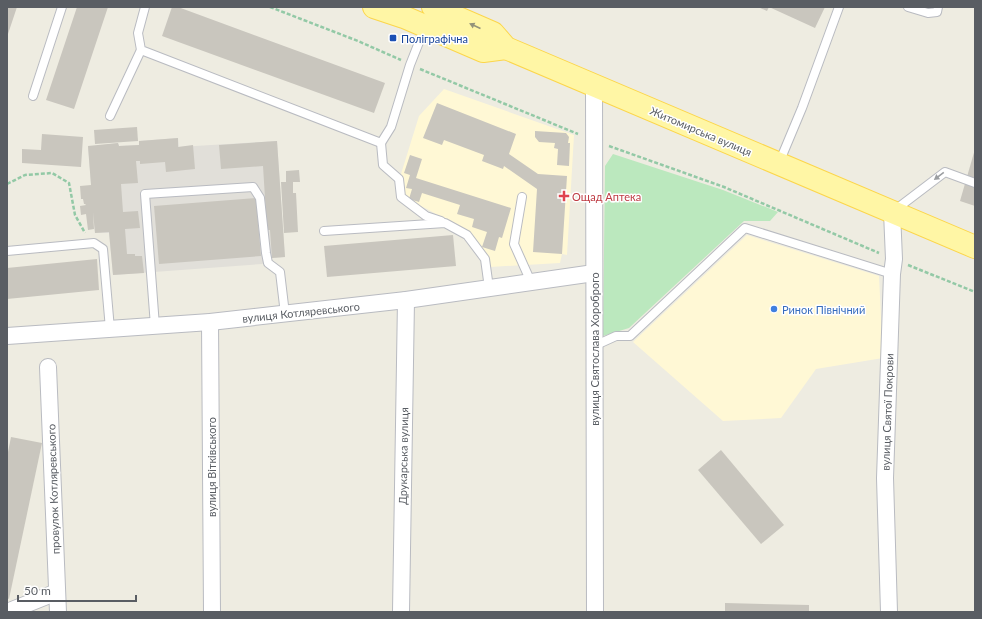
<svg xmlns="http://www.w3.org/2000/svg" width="982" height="619" viewBox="0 0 982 619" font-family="Lato,sans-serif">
  <rect width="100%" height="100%" fill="#eeece1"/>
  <!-- commercial -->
  <g fill="#fff8d5">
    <path d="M444 89 574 135 567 255 562 254 560 263 490 267 487 255 468 232 427 209 405 199 401 174 419 116Z"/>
    <path d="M747 235 879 276 883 358 816 369 781 418 723 421 633 342Z"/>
  </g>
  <!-- industrial -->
  <path fill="#e1dfd9" d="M178 138 179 147 277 141 285 257 272 258 262 264 113 275 109 233H95L88 147 118 143 119 146 139 145V141Z"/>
  <!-- green -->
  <path fill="#bbe8be" d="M613 154 723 190 778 212 770 221H744L629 328 603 336 605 166Z"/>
  <!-- building -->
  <g fill="#c9c6be">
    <path d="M7 7H17L7 37Z"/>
    <path d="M77 7H108L74 109 46 100Z"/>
    <path d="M172 7H178L385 83 374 113 162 36Z"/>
    <path d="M758 7H825L815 28 769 7 767 11Z"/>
    <path d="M437 103 516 134 509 154 538 174 567 176 562 254 533 252 537 189 504 166 503 169 482 161 484 155 444 140 442 145 423 138Z"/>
    <path d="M137 127 138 141 95 144 94 130Z"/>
    <path d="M535 131 566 133 569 137 568 143H570L569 166 557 165 558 149 554 148 555 143 539 142 535 137Z"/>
    <path d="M42 134 83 137 81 167 22 163V149L41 150Z"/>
    <path d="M178 138V147L193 145 195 169 166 172 165 162 140 164V161H136L138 183 121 184 123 212 138 211 140 228 125 229 127 254H135V256H142L144 273 113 275 109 232 95 233 93 212 94 229 88 230 86 214 81 215 80 206 86 205 85 204H84L83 199H81L80 186 91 185 88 146 118 143 119 146 139 145V141Z"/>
    <path d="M277 141 285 257 272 258 270 230H267L263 166 221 169 219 145Z"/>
    <path d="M975 149V206L960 201Z"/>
    <path d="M410 155 422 159 416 178 511 208 502 238 499 237 495 251 482 247 487 232 472 227 474 219 457 214 460 205 422 193 419 202 409 199 412 189 406 188 410 175 404 173Z"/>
    <path d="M299 170 300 182H293V193H296L298 232 284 233 281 182H286V171Z"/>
    <path d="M256 198 261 256 159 264 154 206Z"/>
    <path d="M453 235 456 266 327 277 324 246Z"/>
    <path d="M97 259 99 290 7 299V268Z"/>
    <path d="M11 437 42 443 9 599 7 598V457Z"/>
    <path d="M721 450 784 525 761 544 698 470Z"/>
    <path d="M725 603 809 605V612H725Z"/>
  </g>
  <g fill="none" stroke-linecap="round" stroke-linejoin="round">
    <defs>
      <g id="service">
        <path d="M145 7 138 33 141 50 381 143 391 127 410 65 425 27"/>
        <path d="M908 7 928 13 937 12 938 7"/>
        <path d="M33 96 62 7"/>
        <path d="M110 116 141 50"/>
        <path d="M381 143 383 165 399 179 401 197 426 216 441 221"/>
        <path d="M779 163 802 108 839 7"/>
        <path d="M522 197 514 244 531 282"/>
        <path d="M895 210 945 172 975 183"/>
        <path d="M324 231 445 223 467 235 485 259 489 288"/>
        <path d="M7 251 94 243 103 249 110 329"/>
        <path d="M155 326 145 194 253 187 260 198 266 253 268 263 280 272 285 314"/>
        <path d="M594 346 616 336H630L745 228 892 274"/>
      </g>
      <g id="minor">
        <path d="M594 85 595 612"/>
        <path d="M210 322 212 612"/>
        <path d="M7 336 210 322 406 300 594 273"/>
        <path d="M48 367 58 612"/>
        <path d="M7 612 57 592"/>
        <path d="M401 612 406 300"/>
        <path d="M889 612 885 478 892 274 894 259 892 212"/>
      </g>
      <g id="primary">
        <path d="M374 7 404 17 483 51 506 48"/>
        <path d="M433 7 493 33 506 48 975 247"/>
      </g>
    </defs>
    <!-- service casing -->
    <use href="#service" stroke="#b9bbc1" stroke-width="10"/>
    <!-- minor casing -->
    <use href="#minor" stroke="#b9bbc1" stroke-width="18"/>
    <!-- primary casing -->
    <use href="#primary" stroke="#fcd64b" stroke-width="24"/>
    <!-- path -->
    <g stroke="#93c9a6" stroke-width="2.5" stroke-dasharray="4 2" stroke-linecap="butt">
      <path d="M270 7 358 41 401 60"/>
      <path d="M420 69 578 134"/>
      <path d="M609 146 724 187 879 253"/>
      <path d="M7 184 25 175 52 173 69 183 75 215 85 233"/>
      <path d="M908 265 975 292"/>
    </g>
    <!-- service -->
    <use href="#service" stroke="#fff" stroke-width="8"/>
    <!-- minor -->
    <use href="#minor" stroke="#fff" stroke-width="16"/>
    <!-- primary -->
    <use href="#primary" stroke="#fff6a5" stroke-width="22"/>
  </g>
  <!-- one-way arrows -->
  <defs><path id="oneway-solid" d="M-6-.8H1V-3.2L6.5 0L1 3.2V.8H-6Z"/></defs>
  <use fill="#93937a" href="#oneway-solid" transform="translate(475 26) rotate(-156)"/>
  <use fill="#9b9ea1" href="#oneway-solid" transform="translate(939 176) rotate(143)"/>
  <!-- markers -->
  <rect fill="#1a4fb4" stroke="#fff" stroke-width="1.5" x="389" y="34" width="8" height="8" rx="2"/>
  <path fill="#e0444e" stroke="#fff" stroke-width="1.5" d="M562 190h4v4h4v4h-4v4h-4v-4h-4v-4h4z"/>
  <circle fill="#3f7fe0" stroke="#fff" stroke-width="1.5" cx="774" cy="309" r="4"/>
  <g text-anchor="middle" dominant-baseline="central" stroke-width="3" stroke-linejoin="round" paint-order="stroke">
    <!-- transit labels -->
    <g font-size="11" fill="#164399" stroke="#fff" text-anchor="start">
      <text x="401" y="38">Поліграфічна</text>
    </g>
    <!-- street labels -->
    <g font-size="11" fill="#595d63" stroke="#fff">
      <text transform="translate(701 131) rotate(23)">Житомирська вулиця</text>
      <text transform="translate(301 312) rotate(-6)">вулиця Котляревського</text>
      <text transform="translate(594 349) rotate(-90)">вулиця Святослава Хороброго</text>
      <text transform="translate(887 412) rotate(-88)">вулиця Святої Покрови</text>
      <text transform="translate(403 456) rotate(-89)">Друкарська вулиця</text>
      <text transform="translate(211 467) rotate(-90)">вулиця Вітківського</text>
      <text transform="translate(53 489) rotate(-92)">провулок Котляревського</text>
    </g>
    <!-- health labels -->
    <g font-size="11" fill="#be3a42" stroke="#fff" text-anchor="start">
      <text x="572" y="196">Ощад Аптека</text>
    </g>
    <!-- shop labels -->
    <g font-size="11" fill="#366cbe" stroke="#fff" text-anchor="start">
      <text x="782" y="309">Ринок Північний</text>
    </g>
  </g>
  <!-- border -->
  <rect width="982" height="619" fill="none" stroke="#595d63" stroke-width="16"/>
  <!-- scale -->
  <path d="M18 595v6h118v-6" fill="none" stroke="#595d63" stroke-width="2"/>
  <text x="24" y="595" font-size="12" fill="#595d63" stroke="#ffffff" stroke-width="3" paint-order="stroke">50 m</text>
</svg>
